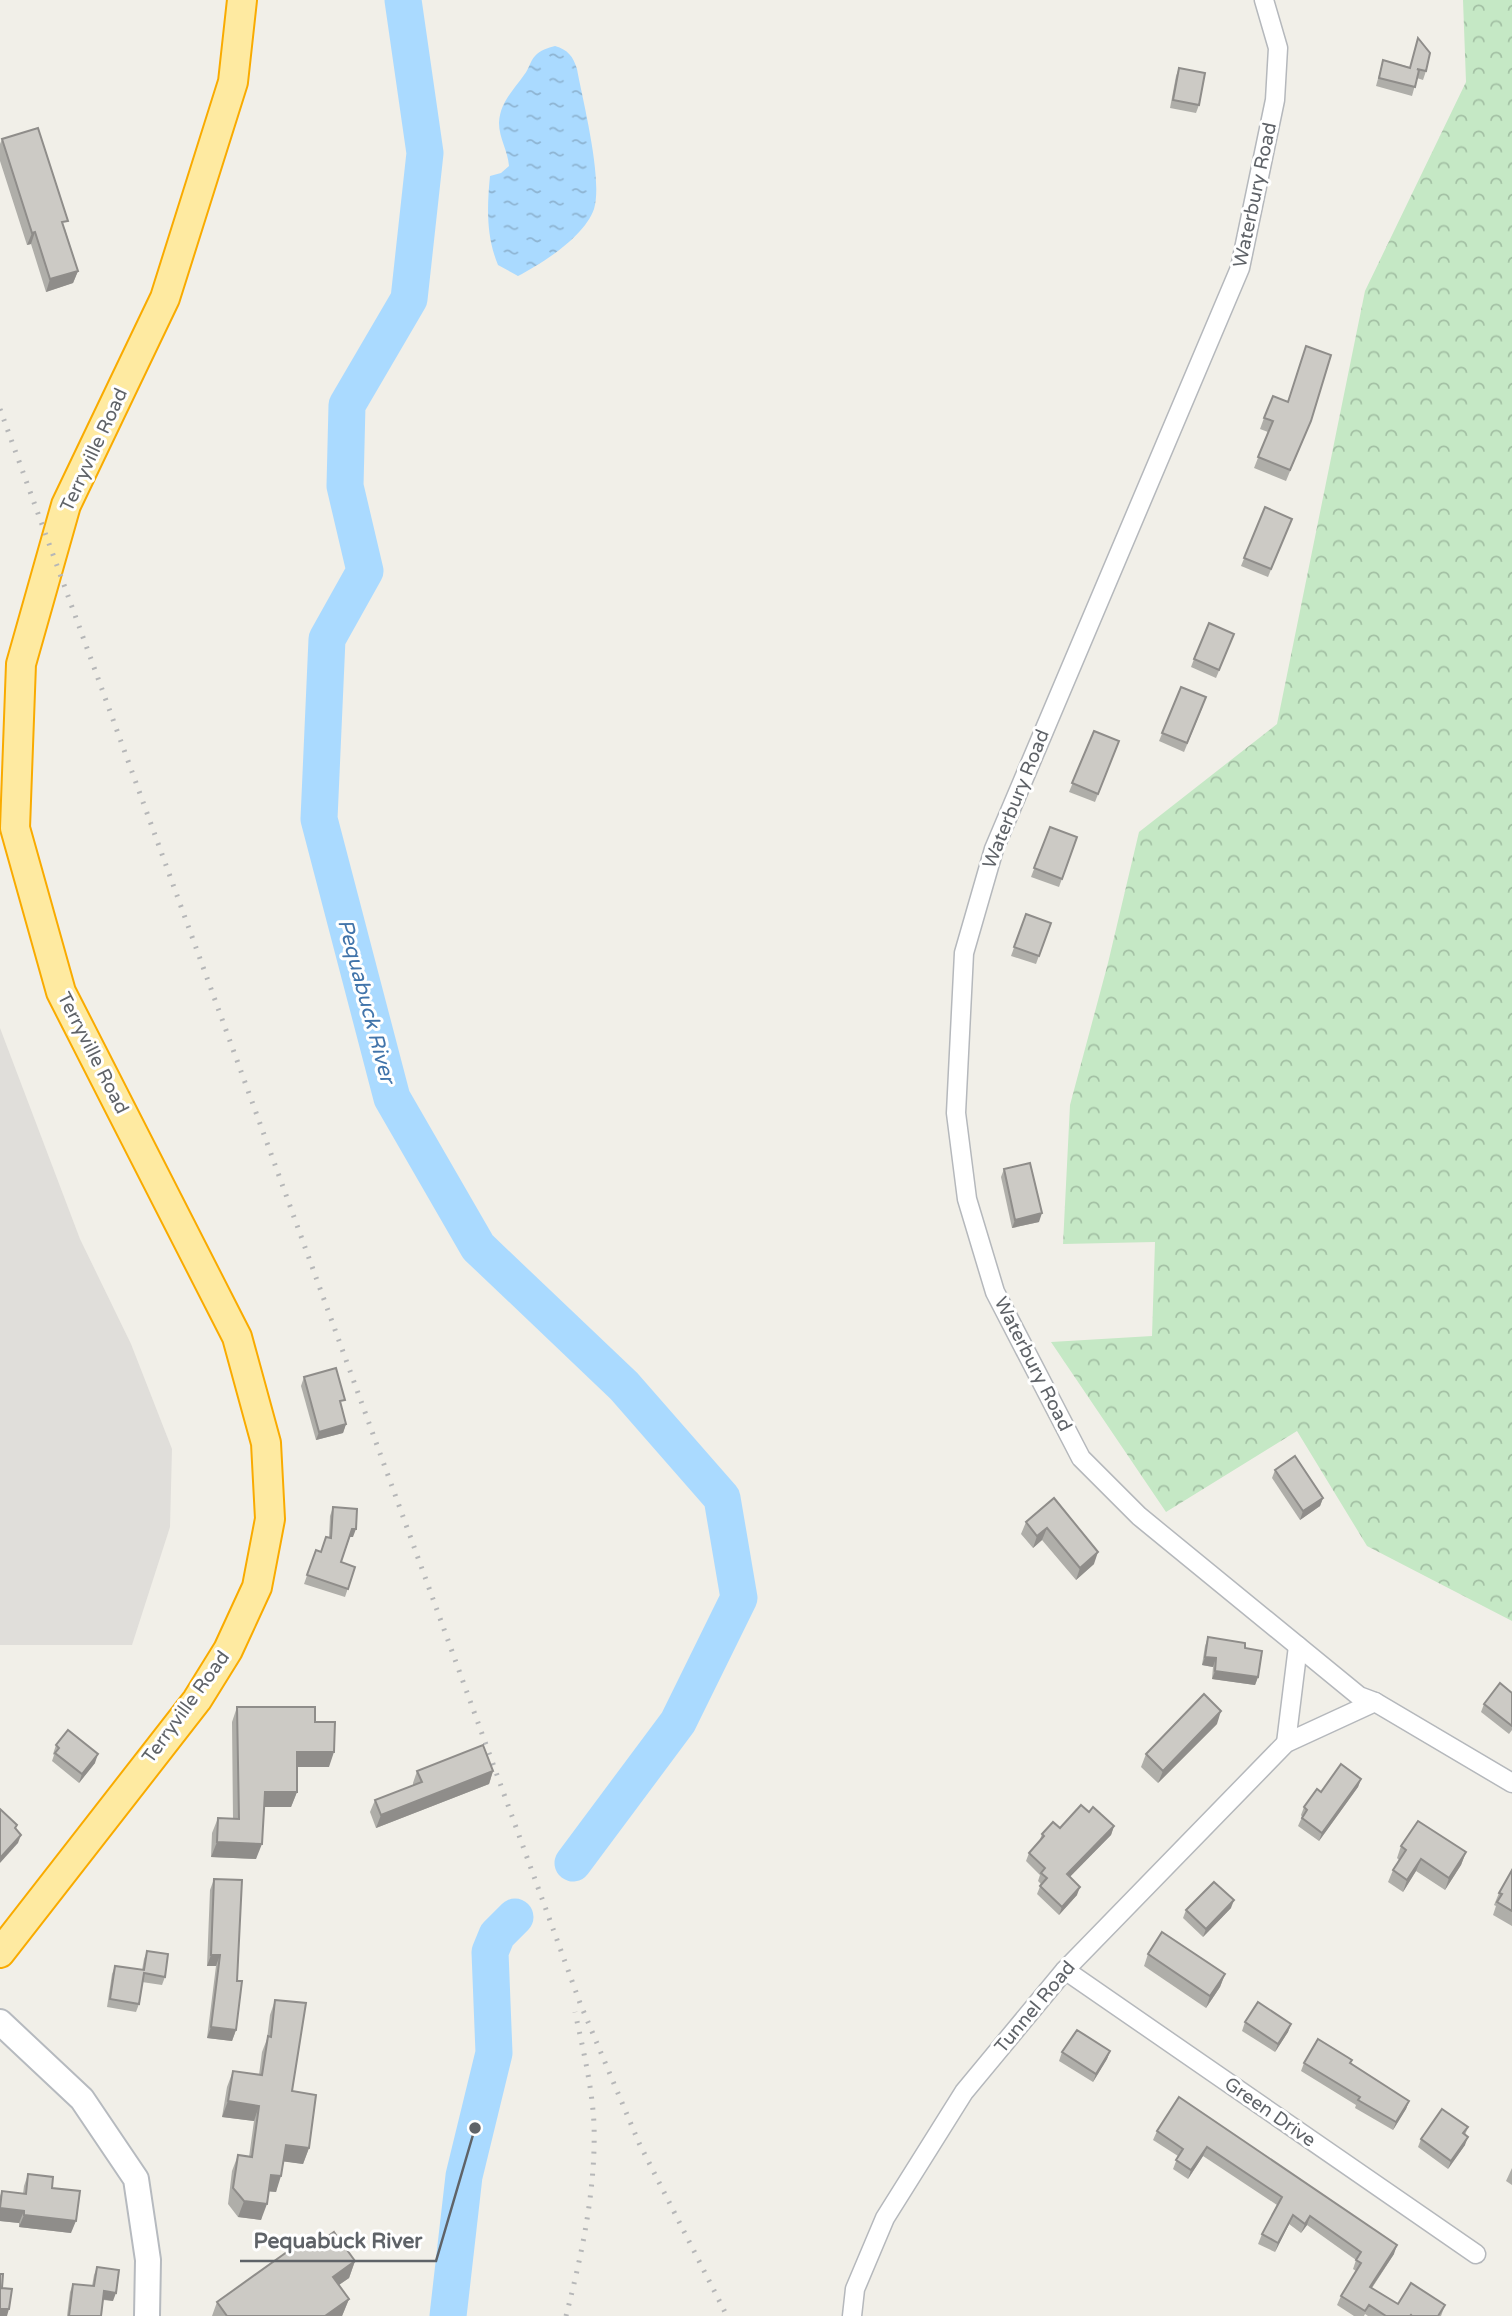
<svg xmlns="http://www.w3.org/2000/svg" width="1512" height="2316" viewBox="0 0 1512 2316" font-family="'Varela Round',sans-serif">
  <defs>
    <pattern id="forest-crowns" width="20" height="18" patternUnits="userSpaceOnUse" patternTransform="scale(1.75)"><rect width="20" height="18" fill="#c5e8c5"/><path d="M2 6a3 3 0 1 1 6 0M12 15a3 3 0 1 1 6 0" fill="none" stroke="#a3c0a4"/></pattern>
    <pattern id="water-ripples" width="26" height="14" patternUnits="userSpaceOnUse" patternTransform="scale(1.75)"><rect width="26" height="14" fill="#aadaff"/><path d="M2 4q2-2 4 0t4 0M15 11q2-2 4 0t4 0" fill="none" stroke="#8eb4d2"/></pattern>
  </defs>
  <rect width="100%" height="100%" fill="#f1efe8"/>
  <!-- industrial -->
  <path fill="#e0deda" d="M0 1028 80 1239 131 1344 172 1449 170 1527 132 1645H0Z"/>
  <!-- forest -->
  <path fill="url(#forest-crowns)" d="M1463 0H1512V1621L1367 1546 1297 1431 1166 1512 1051 1342 1152 1336 1155 1242 1063 1244 1070 1105 1108 963 1139 832 1277 724 1365 291 1466 82Z"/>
  <!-- water -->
  <path fill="url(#water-ripples)" d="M555 46C568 50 573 56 577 69 583 102 603 179 594 209 584 237 543 263 518 276L498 265C486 236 487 207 490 176L501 173 509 166C508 151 499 138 499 123 500 102 513 91 524 75 529 69 530 61 535 56 540 50 548 48 555 46Z"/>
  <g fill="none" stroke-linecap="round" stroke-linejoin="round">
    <!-- river -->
    <g stroke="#aadaff" stroke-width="37">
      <path d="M403 0 425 153 409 299 347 405 345 486 365 571 327 639 319 819 392 1098 478 1247 624 1386 722 1498 739 1598 678 1722 573 1863"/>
      <path d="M448 2316 464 2176 494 2053 490 1952 497 1935 515 1917"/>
    </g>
    <defs>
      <g id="minor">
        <path d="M1264 0 1278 48 1275 100 1240 268 994 849 964 953 956 1113 967 1199 995 1292 1081 1458 1139 1516 1359 1696 1375 1702 1512 1783"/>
        <path d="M1286 1743 1298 1646"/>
        <path d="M1065 1970 1476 2254"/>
        <path d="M852 2316 855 2289 885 2218 964 2092 1065 1970 1286 1743 1375 1702"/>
      </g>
      <path id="secondary" d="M0 2022 82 2099 136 2179 148 2260 147 2316"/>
      <path id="trunk" d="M0 1953 197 1700 228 1650 257 1587 270 1519 266 1443 237 1337 61 992 15 828 21 664 66 505 165 298 233 82 242 0"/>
    </defs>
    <!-- minor casing -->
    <use href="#minor" stroke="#b5b8bc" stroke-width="21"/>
    <!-- secondary casing -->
    <use href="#secondary" stroke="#b6babf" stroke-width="28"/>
    <!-- trunk casing -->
    <use href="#trunk" stroke="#f9ab00" stroke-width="32"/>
    <!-- minor -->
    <use href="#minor" stroke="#fff" stroke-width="18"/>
    <!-- secondary -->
    <use href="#secondary" stroke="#fff" stroke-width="24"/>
    <!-- trunk -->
    <use href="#trunk" stroke="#feeaa1" stroke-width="28"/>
    <!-- rail -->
    <g stroke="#b6b7b8" stroke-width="5" stroke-dasharray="2 9" stroke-linecap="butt">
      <path d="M0 409 580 2003 639 2143 727 2316"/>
      <path d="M566 2316C582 2254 596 2189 594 2124 592 2086 583 2049 575 2012"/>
    </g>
  </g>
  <!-- wall -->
  <g fill="#afaea9">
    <path d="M1418 38 1426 71 1423 80 1417 78 1412 96 1376 86 1383 60 1410 67Z"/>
    <path d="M1179 68 1199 105 1196 113 1170 108 1176 76Z"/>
    <path d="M2 139 65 229 78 271 73 283 46 292 31 244 27 245 0 161V144Z"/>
    <path d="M1264 418 1311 421 1286 481 1254 468 1268 432 1260 429Z"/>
    <path d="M1265 507 1292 519 1268 577 1241 566Z"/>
    <path d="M1231 642 1216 678 1191 667 1194 659Z"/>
    <path d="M1181 687 1203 706 1184 752 1159 741Z"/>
    <path d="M1094 731 1119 741 1095 802 1069 792Z"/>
    <path d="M1050 827 1077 837 1059 887 1031 877Z"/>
    <path d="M1026 914 1051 923 1036 964 1011 956Z"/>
    <path d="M1004 1169 1039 1222 1012 1228 1001 1177Z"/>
    <path d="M304 1377 342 1408 346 1424 343 1433 316 1440 301 1386Z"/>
    <path d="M1275 1470 1323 1498 1320 1506 1300 1520 1272 1478Z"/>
    <path d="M1054 1498 1094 1564 1076 1580 1042 1540 1033 1548 1021 1534 1026 1522Z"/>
    <path d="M333 1507 353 1537H350L341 1562 355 1567 345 1597 304 1584 316 1550 321 1552 329 1537 330 1516Z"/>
    <path d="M1208 1637 1245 1648 1258 1677 1255 1685 1212 1679 1213 1667 1202 1665 1205 1646Z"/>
    <path d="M1512 1693V1730L1509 1734 1481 1712 1484 1704Z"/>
    <path d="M237 1707 315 1722 329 1767H297V1792L291 1807H264L256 1859 211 1857 212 1833 218 1818 233 1819 232 1722Z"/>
    <path d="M1217 1724 1158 1783 1141 1767 1146 1754Z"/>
    <path d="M56 1745 95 1763 79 1783 52 1761 54 1755 53 1754Z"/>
    <path d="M417 1771H493L489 1784 376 1828 370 1812 375 1800 413 1785V1783Z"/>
    <path d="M1361 1779 1358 1787 1319 1841 1298 1826 1302 1817 1301 1815 1304 1807 1321 1792Z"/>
    <path d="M1089 1812 1114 1826 1111 1835 1069 1877 1077 1895 1059 1915 1037 1894 1041 1884 1038 1881 1040 1875 1026 1861 1029 1853 1039 1842 1042 1834 1060 1828Z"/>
    <path d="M1401 1846 1466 1852 1461 1865 1445 1890 1416 1871 1403 1892 1388 1882 1393 1870 1399 1860 1397 1858Z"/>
    <path d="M1512 1870V1926L1493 1915 1496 1906 1494 1905 1499 1893Z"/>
    <path d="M214 1879 237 1981 236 2030 232 2041 207 2038 216 1966H207L210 1890Z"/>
    <path d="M1231 1908 1203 1937 1183 1918 1186 1910Z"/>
    <path d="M147 1951 165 1977 162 1985 142 1982 139 2004 136 2012 107 2007 112 1974 115 1966 142 1970 144 1959Z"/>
    <path d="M1148 1954 1225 1974 1220 1987 1206 2008 1144 1966Z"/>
    <path d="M275 2000 292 2091 309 2148 303 2164 283 2161 276 2192 268 2191 261 2220 238 2217 228 2204 232 2171 238 2155 249 2157 254 2121 222 2117 227 2087 233 2071 259 2075 262 2052 267 2039 270 2015Z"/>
    <path d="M1245 2022 1291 2024 1288 2032 1275 2052 1242 2031Z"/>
    <path d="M1110 2051 1107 2059 1093 2082 1059 2061 1062 2052Z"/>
    <path d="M1352 2060 1350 2063 1409 2101 1406 2109 1393 2130 1355 2108 1356 2105 1301 2071 1304 2063Z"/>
    <path d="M1179 2097 1394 2254 1372 2288 1398 2304 1445 2305 1441 2316H1368L1365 2314 1364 2316H1354L1337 2305 1341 2296 1356 2271 1353 2269 1356 2260 1307 2225 1301 2233 1289 2224 1275 2252 1258 2244 1262 2234 1277 2205 1203 2156 1188 2179 1173 2169 1178 2156 1153 2140 1157 2131Z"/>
    <path d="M1468 2127 1465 2135V2145L1448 2169 1418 2147 1421 2139Z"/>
    <path d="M1512 2168V2185L1506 2181Z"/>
    <path d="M28 2174 71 2233 19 2227V2223L0 2221V2196L2 2191 23 2194 24 2186Z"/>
    <path d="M312 2248 355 2261 349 2278 339 2285 349 2299 342 2316H212L217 2302Z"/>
    <path d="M97 2267 113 2301 103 2300 101 2316H67L70 2292 73 2284 92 2286 94 2275Z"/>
  </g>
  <!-- shaded-wall -->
  <g fill="#8f8d8a">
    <path d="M35 232 31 244 27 245 32 233Z"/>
    <path d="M78 271 73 283 46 292 50 279Z"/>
    <path d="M1042 1213 1039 1222 1012 1228 1015 1220Z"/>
    <path d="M346 1424 343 1433 316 1440 319 1432Z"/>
    <path d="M1323 1498 1320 1506 1300 1520 1303 1511Z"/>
    <path d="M1047 1528 1042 1540 1033 1548 1037 1536Z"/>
    <path d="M352 1529H356L353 1537H349Z"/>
    <path d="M1098 1552 1094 1564 1076 1580 1080 1568Z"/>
    <path d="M1205 1657 1216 1658 1213 1667 1202 1665Z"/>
    <path d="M1215 1671 1258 1677 1255 1685 1212 1679Z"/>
    <path d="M1221 1711 1217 1724 1158 1783 1163 1771Z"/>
    <path d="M297 1752H334L329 1767H291Z"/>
    <path d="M98 1754 95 1763 79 1783 82 1774Z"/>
    <path d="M493 1771 489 1784 376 1828 381 1815Z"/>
    <path d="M1361 1779 1358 1787 1319 1841 1322 1833Z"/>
    <path d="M265 1792H297L291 1807H260Z"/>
    <path d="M1114 1826 1111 1835 1064 1883 1067 1874Z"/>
    <path d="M21 1835 18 1843 0 1863V1858Z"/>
    <path d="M217 1842 262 1844 256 1859 211 1857Z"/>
    <path d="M1466 1852 1461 1865 1445 1890 1449 1878Z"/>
    <path d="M1421 1859 1416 1871 1403 1892 1407 1880Z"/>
    <path d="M1080 1887 1077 1895 1059 1915 1062 1907Z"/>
    <path d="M1234 1900 1231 1908 1203 1937 1206 1929Z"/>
    <path d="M211 1955H220L216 1966H207Z"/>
    <path d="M1225 1974 1220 1987 1206 2008 1210 1996Z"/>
    <path d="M1291 2024 1288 2032 1275 2052 1278 2044Z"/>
    <path d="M211 2027 236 2030 232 2041 207 2038Z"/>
    <path d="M1110 2051 1107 2059 1093 2082 1096 2074Z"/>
    <path d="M228 2101 259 2106 254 2121 222 2117Z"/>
    <path d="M1409 2101 1406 2109 1393 2130 1396 2122Z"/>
    <path d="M1468 2137 1465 2145 1448 2169 1451 2161Z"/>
    <path d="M286 2145 309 2148 303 2164 280 2161Z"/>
    <path d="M1207 2147 1203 2156 1188 2179 1191 2170Z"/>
    <path d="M271 2175 281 2176 276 2192 265 2191Z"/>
    <path d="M244 2201 267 2204 261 2220 238 2217Z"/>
    <path d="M0 2208 24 2211 19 2223 0 2221Z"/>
    <path d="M24 2215 76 2221 71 2233 19 2227Z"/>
    <path d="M1293 2215 1289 2224 1275 2252 1278 2243Z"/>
    <path d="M1310 2216 1307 2225 1301 2233 1305 2224Z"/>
    <path d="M1397 2245 1394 2254 1366 2296 1370 2287Z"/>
    <path d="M355 2261 349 2278 327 2293 333 2277Z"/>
    <path d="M104 2291 116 2293 113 2301 101 2299Z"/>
    <path d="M349 2299 342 2316H325Z"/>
    <path d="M0 2308 9 2309 7 2316H0Z"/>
  </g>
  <!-- building -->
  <g fill="#cccac5" stroke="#8f8d8a" stroke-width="2">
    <path d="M1418 38 1430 53 1426 71 1417 69 1419 70 1415 87 1379 78 1383 60 1410 68Z"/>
    <path d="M1179 68 1205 73 1199 105 1173 100Z"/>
    <path d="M38 128 68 221 62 222 78 271 50 279 35 232 32 233 2 139Z"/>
    <path d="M1306 346 1331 355 1311 421 1290 470 1258 457 1273 421 1264 418 1273 396 1288 402Z"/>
    <path d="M1265 507 1292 519 1271 569 1244 558Z"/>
    <path d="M1209 623 1234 634 1219 670 1194 659Z"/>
    <path d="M1181 687 1206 697 1187 743 1162 733Z"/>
    <path d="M1094 731 1119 741 1098 794 1072 783Z"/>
    <path d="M1050 827 1077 837 1062 879 1034 868Z"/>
    <path d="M1026 914 1051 923 1039 956 1014 947Z"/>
    <path d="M1030 1163 1042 1213 1015 1220 1004 1169Z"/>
    <path d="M336 1368 345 1400 340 1401 346 1424 319 1432 304 1377Z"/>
    <path d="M1295 1456 1323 1498 1303 1511 1275 1470Z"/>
    <path d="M1054 1498 1098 1552 1080 1568 1047 1528 1037 1536 1026 1522Z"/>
    <path d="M333 1507 357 1509 356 1529H352L341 1562 355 1567 348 1589 307 1575 316 1550 321 1552 326 1537 331 1538Z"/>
    <path d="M1208 1637 1245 1643V1648L1262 1651 1258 1677 1215 1671 1216 1658 1205 1657Z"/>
    <path d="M1500 1683 1512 1693V1726L1484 1704Z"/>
    <path d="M1204 1694 1221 1711 1163 1771 1146 1754Z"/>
    <path d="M237 1707H315V1722H335L334 1752H297V1792H265L262 1844 217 1842 218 1818 239 1819Z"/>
    <path d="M68 1730 98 1754 82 1774 55 1753 59 1748 56 1745Z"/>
    <path d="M483 1745 493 1771 381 1815 375 1800 422 1782 417 1771Z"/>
    <path d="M1341 1764 1361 1779 1322 1833 1302 1818 1307 1810 1304 1807 1317 1789 1321 1792Z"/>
    <path d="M1081 1805 1089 1812 1093 1807 1114 1826 1067 1874 1080 1887 1062 1907 1040 1886 1047 1878 1041 1873 1045 1868 1029 1853 1044 1836 1042 1834 1053 1822 1060 1828Z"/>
    <path d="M0 1809 17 1825 15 1828 21 1835 0 1858Z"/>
    <path d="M1418 1821 1466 1852 1449 1878 1421 1859 1407 1880 1393 1870 1406 1850 1401 1846Z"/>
    <path d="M1512 1870V1911L1497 1902 1502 1894 1499 1893Z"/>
    <path d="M214 1879 242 1880 237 1981H242L236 2030 211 2027 220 1955H211Z"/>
    <path d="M1214 1882 1234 1900 1206 1929 1186 1910Z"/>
    <path d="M1162 1932 1225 1974 1210 1996 1148 1954Z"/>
    <path d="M147 1951 168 1954 165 1977 144 1973 139 2004 110 1999 115 1966 144 1970Z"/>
    <path d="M275 2000 306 2003 292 2091 316 2095 309 2148 286 2145 281 2176 271 2175 267 2204 244 2201 233 2188 238 2155 252 2157 259 2106 228 2101 233 2071 262 2075 268 2036 271 2037Z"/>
    <path d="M1258 2002 1291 2024 1278 2044 1245 2022Z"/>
    <path d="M1077 2030 1110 2051 1096 2074 1062 2052Z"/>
    <path d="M1318 2039 1352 2060 1350 2063 1409 2101 1396 2122 1358 2100 1360 2097 1304 2063Z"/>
    <path d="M1179 2097 1397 2245 1370 2287 1398 2304 1411 2283 1445 2305 1438 2316H1412L1411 2315 1410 2316H1386L1369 2305 1365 2311 1341 2296 1361 2263 1356 2260 1361 2252 1310 2216 1305 2224 1293 2215 1278 2243 1262 2234 1282 2197 1207 2147 1191 2170 1176 2160 1183 2149 1157 2131Z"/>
    <path d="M1442 2109 1468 2127 1463 2133 1468 2137 1451 2161 1421 2139Z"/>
    <path d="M28 2174 53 2177 52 2188 80 2191 76 2221 24 2215V2211L0 2208 2 2191 26 2194Z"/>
    <path d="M334 2232 355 2261 333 2277 349 2299 325 2316H227L217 2302 305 2239 312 2248Z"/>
    <path d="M97 2267 119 2270 116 2293 104 2291 101 2316H69L73 2284 94 2286Z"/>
    <path d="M0 2274H3L2 2288 12 2289 9 2309H0Z"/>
  </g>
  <g text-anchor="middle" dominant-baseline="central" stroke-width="6" stroke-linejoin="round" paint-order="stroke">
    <!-- street labels -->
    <g font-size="19" fill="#5f6368" stroke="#fff">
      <text transform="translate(1255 195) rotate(-78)">Waterbury Road</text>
      <text transform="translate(94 450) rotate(-65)">Terryville Road</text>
      <text transform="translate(1016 799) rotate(-68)">Waterbury Road</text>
      <text transform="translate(93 1053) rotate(63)">Terryville Road</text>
      <text transform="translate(1033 1364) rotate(63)">Waterbury Road</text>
      <text transform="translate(186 1707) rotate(-54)">Terryville Road</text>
      <text transform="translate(1035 2007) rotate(-50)">Tunnel Road</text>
      <text transform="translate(1270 2112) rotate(35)">Green Drive</text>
    </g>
    <!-- water labels -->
    <g font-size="21" font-style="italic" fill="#4174aa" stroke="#fff">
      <text transform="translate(366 1001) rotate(75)">Pequabuck River</text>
    </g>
  </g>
  <!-- callouts -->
  <path fill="none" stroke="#5f6368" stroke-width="2.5" d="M475 2128L436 2261H240"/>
  <circle fill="#5f6368" stroke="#fff" stroke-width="2.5" cx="475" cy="2128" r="7"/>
  <g font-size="21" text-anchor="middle" font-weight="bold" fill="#5f6368" stroke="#fff" stroke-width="6" stroke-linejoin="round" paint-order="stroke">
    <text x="338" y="2248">Pequabuck River</text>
  </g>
</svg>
